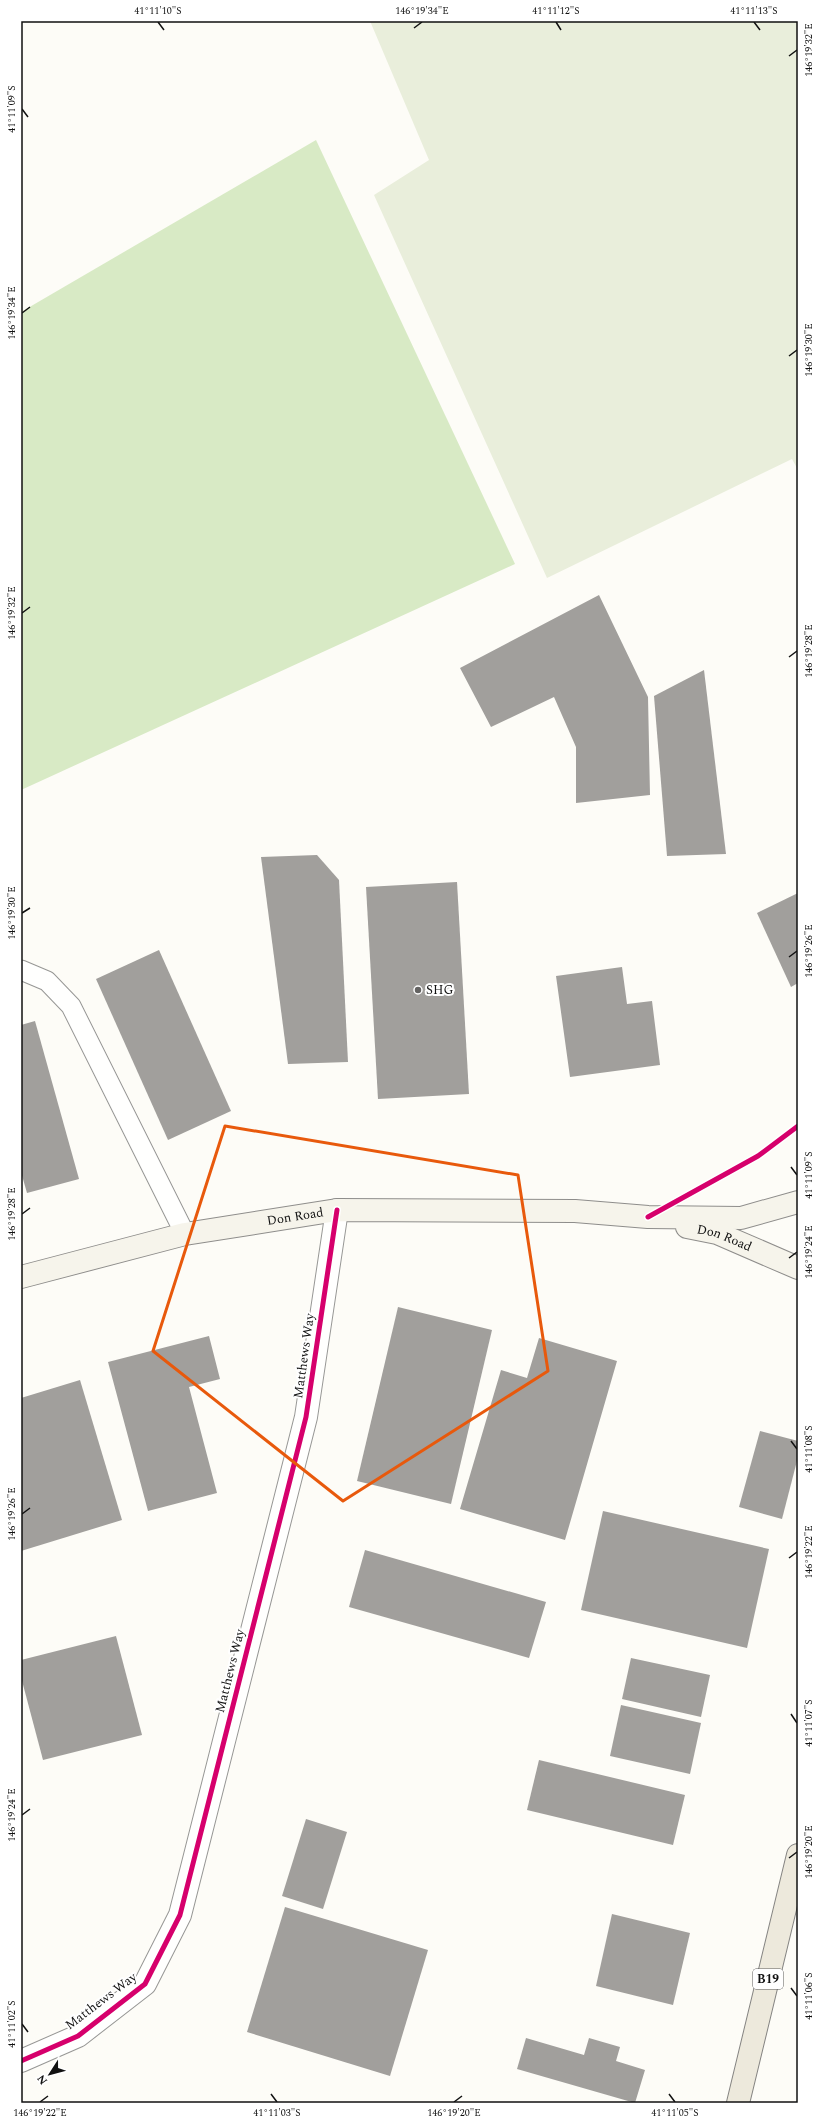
<svg xmlns="http://www.w3.org/2000/svg" width="819" height="2124" viewBox="0 0 819 2124" font-family="Spectral,serif">
  <rect width="100%" height="100%" fill="#fdfcf7"/>
  <!-- forest -->
  <path fill="#d8eac5" d="M316 140 515 564 21 790V312Z"/>
  <!-- cemetery -->
  <path fill="#e9eedb" d="M370 21H798V470L792 459 547 578 374 195 429 160Z"/>
  <!-- building -->
  <g fill="#a19f9c">
    <path d="M599 595 648 697 650 795 576 803V747L554 697 491 727 460 668Z"/>
    <path d="M704 670 726 854 667 856 654 696Z"/>
    <path d="M317 855 339 880 348 1062 288 1064 261 857Z"/>
    <path d="M457 882 469 1094 378 1099 366 887Z"/>
    <path d="M798 893V983L791 987 757 913Z"/>
    <path d="M159 950 231 1111 168 1140 96 979Z"/>
    <path d="M622 967 627 1004 652 1001 660 1065 570 1077 556 976Z"/>
    <path d="M35 1021 79 1179 27 1193 21 1172V1025Z"/>
    <path d="M398 1307 492 1330 451 1504 357 1481Z"/>
    <path d="M209 1336 220 1379 189 1387 217 1493 148 1511 108 1362Z"/>
    <path d="M539 1338 617 1361 565 1540 460 1509 501 1370 527 1378Z"/>
    <path d="M80 1380 122 1520 21 1551V1398Z"/>
    <path d="M760 1431 798 1441V1457L782 1519 739 1507Z"/>
    <path d="M603 1511 769 1549 747 1648 581 1610Z"/>
    <path d="M365 1550 546 1602 529 1658 349 1607Z"/>
    <path d="M116 1636 142 1735 43 1760 21 1677V1660Z"/>
    <path d="M631 1658 710 1675 701 1717 622 1699Z"/>
    <path d="M621 1705 701 1723 690 1774 610 1756Z"/>
    <path d="M539 1760 685 1795 673 1845 527 1810Z"/>
    <path d="M306 1819 347 1832 323 1909 282 1896Z"/>
    <path d="M285 1907 428 1950 390 2076 247 2032Z"/>
    <path d="M612 1914 690 1933 673 2005 596 1986Z"/>
    <path d="M526 2038 584 2055 589 2038 620 2047 616 2061 645 2070 635 2103 517 2069Z"/>
  </g>
  <g fill="none" stroke-linecap="round" stroke-linejoin="round">
    <defs>
      <path id="service" d="M21 970 47 981 71 1006 185 1234"/>
      <path id="minor" d="M21 2061 78 2036 145 1984 180 1915 306 1417 337 1210"/>
      <g id="secondary">
        <path id="s1" d="M687 1227 717 1233 798 1268"/>
        <path id="s2" d="M21 1277 185 1234 337 1210 575 1211 648 1217 741 1218 798 1202"/>
      </g>
      <path id="primary" d="M738 2103 798 1855"/>
    </defs>
    <!-- service casing -->
    <use href="#service" stroke="#979795" stroke-width="21"/>
    <!-- minor casing -->
    <use href="#minor" stroke="#979795" stroke-width="24"/>
    <!-- secondary casing -->
    <use href="#secondary" stroke="#8e8d8b" stroke-width="24"/>
    <!-- primary casing -->
    <use href="#primary" stroke="#858482" stroke-width="24"/>
    <!-- service -->
    <use href="#service" stroke="#fffffe" stroke-width="19"/>
    <!-- minor -->
    <use href="#minor" stroke="#fffffe" stroke-width="22"/>
    <!-- secondary -->
    <use href="#secondary" stroke="#f6f4eb" stroke-width="22"/>
    <!-- primary -->
    <use href="#primary" stroke="#ede9dc" stroke-width="22"/>
    <defs>
      <g id="cycleway">
        <path d="M648 1217 758 1156 798 1126"/>
        <path d="M21 2061 78 2036 145 1984 180 1915 306 1417 337 1210"/>
      </g>
    </defs>
    <!-- cycleway casing -->
    <use href="#cycleway" stroke="#fff" stroke-width="8"/>
    <!-- cycleway -->
    <use href="#cycleway" stroke="#d6006c" stroke-width="5"/>
  </g>
  <!-- marked area -->
  <path fill="none" stroke="#e8590c" stroke-width="3" stroke-linejoin="round" d="M225 1126 518 1175 548 1371 343 1501 153 1351Z"/>
  <!-- ticks -->
  <path fill="none" stroke="#111" stroke-width="1.5" d="M158 22 164 30M556 22 561 30M754 22 760 30M414 28 422 22M789 56 797 50M22 109 28 117M22 313 30 307M789 356 797 350M22 613 30 607M789 657 797 651M22 913 30 908M789 957 797 951M791 1167 797 1175M22 1214 30 1208M789 1258 797 1252M791 1441 797 1449M22 1514 30 1508M789 1558 797 1552M791 1714 797 1723M22 1815 30 1809M789 1858 797 1852M791 1988 797 1996M22 2024 28 2032M271 2094 277 2102M669 2094 675 2102M40 2102 48 2096M454 2102 462 2096"/>
  <!-- markers -->
  <circle fill="#646362" stroke="#fff" stroke-width="1.5" cx="418" cy="990" r="4"/>
  <g text-anchor="middle" dominant-baseline="central" stroke-width="4" stroke-linejoin="round" paint-order="stroke">
    <!-- shield labels -->
    <rect fill="#fff" stroke="#585858" stroke-width="1" x="753" y="1969" width="30" height="20" rx="3"/>
    <g font-size="12" font-weight="bold" fill="#111">
      <text x="768" y="1979">B19</text>
    </g>
    <!-- poi labels -->
    <g font-size="13" fill="#111" stroke="#fff" text-anchor="start">
      <text x="426" y="990">SHG</text>
    </g>
    <!-- street labels -->
    <g font-size="13" fill="#111" stroke="#fff">
      <text stroke="none"><textPath href="#s2" startOffset="281">Don Road</textPath></text>
      <text stroke="none"><textPath href="#s1" startOffset="39">Don Road</textPath></text>
      <text transform="translate(304 1356) rotate(-82)">Matthews Way</text>
      <text transform="translate(230 1671) rotate(-76)">Matthews Way</text>
      <text transform="translate(101 2001) rotate(-37)">Matthews Way</text>
    </g>
  </g>
  <!-- border -->
  <rect width="819" height="2124" fill="none" stroke="#ffffff" stroke-width="44"/>
  <!-- north arrow -->
  <g transform="translate(50 2074) rotate(234)" stroke="#ffffff" stroke-width="3" paint-order="stroke">
  <path d="M0-3L7 15L0 10L-7 15Z" fill="#111111"/>
  <text y="-6" font-size="11" font-weight="bold" text-anchor="middle" fill="#111111">N</text>
  </g>
  <rect x="22" y="22" width="775" height="2080" fill="none" stroke="#111" stroke-width="1.5"/>
  <g font-size="10" text-anchor="middle" fill="#111">
    <text x="158" y="14">41°11'10"S</text>
    <text x="422" y="14">146°19'34"E</text>
    <text x="556" y="14">41°11'12"S</text>
    <text x="754" y="14">41°11'13"S</text>
    <text transform="translate(808 50) rotate(-90)" y="4">146°19'32"E</text>
    <text transform="translate(11 109) rotate(-90)" y="4">41°11'09"S</text>
    <text transform="translate(11 313) rotate(-90)" y="4">146°19'34"E</text>
    <text transform="translate(808 350) rotate(-90)" y="4">146°19'30"E</text>
    <text transform="translate(11 613) rotate(-90)" y="4">146°19'32"E</text>
    <text transform="translate(808 651) rotate(-90)" y="4">146°19'28"E</text>
    <text transform="translate(11 913) rotate(-90)" y="4">146°19'30"E</text>
    <text transform="translate(808 951) rotate(-90)" y="4">146°19'26"E</text>
    <text transform="translate(808 1175) rotate(-90)" y="4">41°11'09"S</text>
    <text transform="translate(11 1214) rotate(-90)" y="4">146°19'28"E</text>
    <text transform="translate(808 1252) rotate(-90)" y="4">146°19'24"E</text>
    <text transform="translate(808 1449) rotate(-90)" y="4">41°11'08"S</text>
    <text transform="translate(11 1514) rotate(-90)" y="4">146°19'26"E</text>
    <text transform="translate(808 1552) rotate(-90)" y="4">146°19'22"E</text>
    <text transform="translate(808 1723) rotate(-90)" y="4">41°11'07"S</text>
    <text transform="translate(11 1815) rotate(-90)" y="4">146°19'24"E</text>
    <text transform="translate(808 1852) rotate(-90)" y="4">146°19'20"E</text>
    <text transform="translate(808 1996) rotate(-90)" y="4">41°11'06"S</text>
    <text transform="translate(11 2024) rotate(-90)" y="4">41°11'02"S</text>
    <text x="40" y="2116">146°19'22"E</text>
    <text x="277" y="2116">41°11'03"S</text>
    <text x="454" y="2116">146°19'20"E</text>
    <text x="675" y="2116">41°11'05"S</text>
  </g>
</svg>
